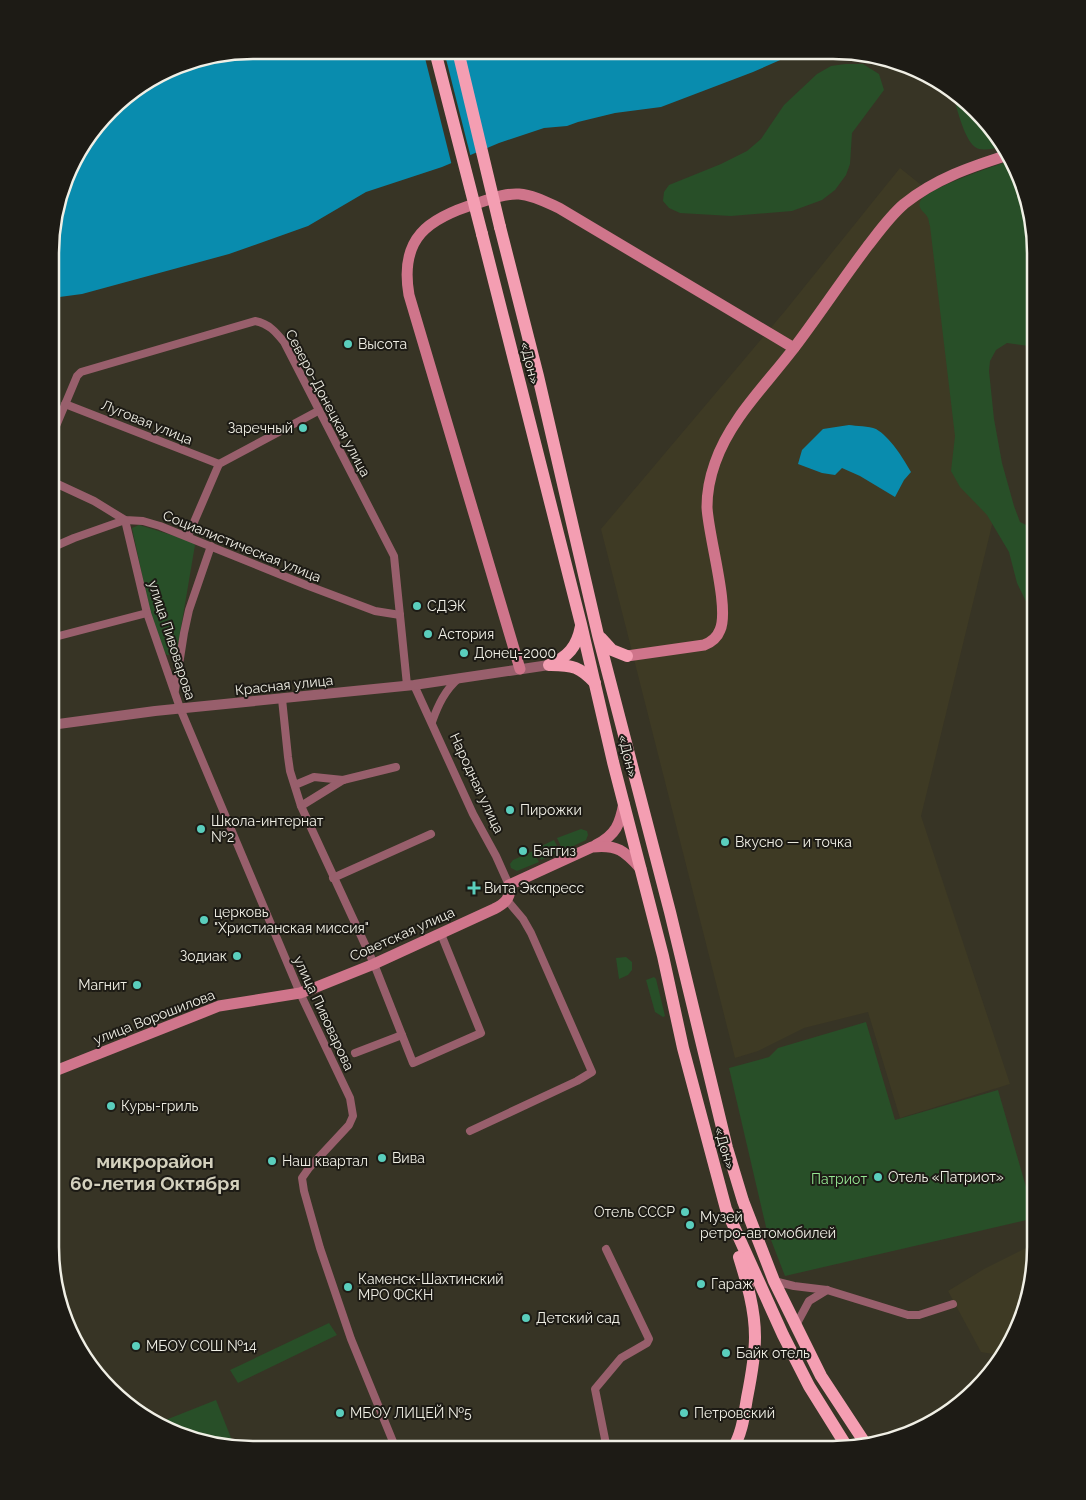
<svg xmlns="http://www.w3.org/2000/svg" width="1086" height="1500" viewBox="0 0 1086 1500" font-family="Raleway,sans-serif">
  <rect width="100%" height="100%" fill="#373425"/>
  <!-- built -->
  <g fill="#3e3a24">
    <path d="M900 168 950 208 1001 488 921 816 1010 1084 900 1118 868 1012 804 1028 758 1051 735 1058 601 529 785 311Z"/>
    <path d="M1036 1243V1261L1025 1313 1004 1356 981 1352 948 1291 984 1269Z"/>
  </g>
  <!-- green -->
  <g fill="#284f28">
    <path d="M845 64H863L879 74 884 90 852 133 850 164 846 175 835 190 822 200 792 211 731 216 680 213 669 208 663 201 664 192 669 185 721 164 747 151 761 139 784 105 817 74 831 66Z"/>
    <path d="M951 89 957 92 1002 147C994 148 982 152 975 147 963 138 956 103 951 89Z"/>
    <path d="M1013 160 1015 163 1036 252V347L1007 343 996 350 990 361 989 371 994 419 1002 463 1014 506 1020 522 1036 530V622L1017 583 1009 552 987 515 960 487 951 471 955 436 930 226C929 224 929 221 928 218 926 213 917 209 920 202 924 189 997 165 1013 160Z"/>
    <path d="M139 525 191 541 195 545 177 651 174 655H167L163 650 149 607 132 528Z"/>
    <path d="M581 829 587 831 588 835 586 840 563 851 557 838Z"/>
    <path d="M554 840 560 852 541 860 535 849Z"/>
    <path d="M533 851 539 862 517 871 511 868 510 864 513 860Z"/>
    <path d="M626 957 632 962V970L628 975 619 979 616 958Z"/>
    <path d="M654 977 656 979 665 1016 663 1017 655 1012 646 980Z"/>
    <path d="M866 1022 895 1120 998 1090 1035 1218 785 1276 766 1227 729 1068 769 1057 778 1048Z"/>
    <path d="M329 1323 337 1335 238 1383 230 1370Z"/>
    <path d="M216 1400 235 1448H226L158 1423Z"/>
  </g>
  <!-- water -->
  <g fill="#098cae">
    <path d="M252 50 794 52 787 57 753 72 661 107 615 113 578 122 567 126 544 128 499 143 442 167 366 192 308 226 229 254 82 294 52 298V226L77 151 119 100 187 61Z"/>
    <path d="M849 425C856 426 869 426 876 429 890 437 903 458 911 472L904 480 895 497 860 476 842 468 835 475 822 473 798 464 802 450 823 429Z"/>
  </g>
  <!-- pier -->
  <path fill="#373425" d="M423 50 444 51 471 158 452 166Z"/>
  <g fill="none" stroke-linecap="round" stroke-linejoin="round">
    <!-- minor -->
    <g stroke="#985f6c" stroke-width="8">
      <path d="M65 404 219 464"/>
      <path d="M51 438 77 376 81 372 255 321C269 324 275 331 284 342L394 556 407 685"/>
      <path d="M51 481 94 501 125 520 143 521 160 526 306 585 375 611 400 615"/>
      <path d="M188 536 219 464 318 411"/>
      <path d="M51 548 74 538 125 520 147 613 180 708 300 993 350 1098 353 1116 349 1125 309 1168 302 1178 304 1191 320 1248 351 1339 396 1449"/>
      <path d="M51 638 147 613"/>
      <path d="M414 685 473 814 496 856 509 885"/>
      <path d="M175 690 184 633 189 610 211 546"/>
      <path d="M282 699 288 757 290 771 301 806 374 964 413 1063 481 1033 441 934"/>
      <path d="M432 722C438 705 445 690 459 678"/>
      <path d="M295 785 314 777 343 780"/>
      <path d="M301 806 343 780 396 767"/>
      <path d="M333 878 431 834"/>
      <path d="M355 1053 402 1035"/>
      <path d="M470 1131 577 1081 592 1072 531 933 523 919 507 900"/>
      <path d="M606 1249 649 1339 647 1343 621 1358 595 1389 607 1449"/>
      <path d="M774 1281 794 1286 827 1290 908 1315H919L953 1304"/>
      <path d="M795 1327 809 1301 827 1290"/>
    </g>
    <!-- tertiary -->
    <path stroke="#985f6c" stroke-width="10" d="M51 725 155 711 414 685 549 665"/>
    <!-- secondary -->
    <g stroke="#cf758b" stroke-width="11">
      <path d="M627 656 704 645C712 642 717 638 720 630 730 608 708 535 707 507 707 492 710 477 715 463 730 419 766 385 794 348 819 315 842 280 867 247 878 233 889 217 904 204 935 179 970 167 1008 155"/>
      <path d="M520 669 409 295C399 238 428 218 478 203 491 199 505 193 519 194 533 195 546 202 559 208L794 348"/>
      <path d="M596 845C616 835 620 824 624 803"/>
      <path d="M50 1073 219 1006 300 993 314 988 374 964 494 909C504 904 512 898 509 885L592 847C617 844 625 851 641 869"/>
    </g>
    <!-- trunk -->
    <g stroke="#f49eb2" stroke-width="12">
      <path d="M500 227 538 376 598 635 670 912 727 1148 743 1201 774 1281 821 1376 865 1443"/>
      <path d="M482 234 581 624 613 762 663 956 683 1048 726 1209 783 1335 809 1386 847 1447"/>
      <path d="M601 638 612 650 627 656"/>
      <path d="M549 665C568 657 577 647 581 626"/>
      <path d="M551 665C573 665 580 667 595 683"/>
      <path d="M732 1450C742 1434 744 1416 747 1398 751 1378 755 1357 755 1337 755 1309 747 1283 739 1257"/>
    </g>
    <!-- trunk-bridge -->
    <g stroke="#f49eb2" stroke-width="12">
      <path d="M435 51 482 234"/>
      <path d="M458 51 500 227"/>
    </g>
  </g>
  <!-- markers -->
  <g fill="#5acebd" stroke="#1d1b15" stroke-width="2">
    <circle cx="348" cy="344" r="5"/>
    <circle cx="303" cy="428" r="5"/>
    <circle cx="417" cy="606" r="5"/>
    <circle cx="428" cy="634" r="5"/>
    <circle cx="464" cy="653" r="5"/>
    <circle cx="510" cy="810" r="5"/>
    <circle cx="201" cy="829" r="5"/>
    <circle cx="725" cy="842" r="5"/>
    <circle cx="523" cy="851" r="5"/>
    <path d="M471.5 880.5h5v5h5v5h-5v5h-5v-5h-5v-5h5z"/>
    <circle cx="204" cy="920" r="5"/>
    <circle cx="237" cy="956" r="5"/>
    <circle cx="137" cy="985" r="5"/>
    <circle cx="111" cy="1106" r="5"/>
    <circle cx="382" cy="1158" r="5"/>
    <circle cx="272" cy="1161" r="5"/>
    <circle cx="878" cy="1177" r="5"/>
    <circle cx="685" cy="1212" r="5"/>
    <circle cx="690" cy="1225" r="5"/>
    <circle cx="701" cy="1284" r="5"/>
    <circle cx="348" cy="1287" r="5"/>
    <circle cx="526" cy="1318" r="5"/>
    <circle cx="136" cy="1346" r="5"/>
    <circle cx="726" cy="1353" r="5"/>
    <circle cx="340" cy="1413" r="5"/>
    <circle cx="684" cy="1413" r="5"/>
  </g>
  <g text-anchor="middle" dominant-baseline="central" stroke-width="4" stroke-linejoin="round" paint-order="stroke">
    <!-- poi labels -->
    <g font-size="14" fill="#f0efe5" stroke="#1d1b15" text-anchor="start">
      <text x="358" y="344">Высота</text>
      <text x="293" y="428" text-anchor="end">Заречный</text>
      <text x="427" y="606">СДЭК</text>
      <text x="438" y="634">Астория</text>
      <text x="474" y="653">Донец-2000</text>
      <text x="520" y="810">Пирожки</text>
      <text x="211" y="821">Школа-интернат<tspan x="211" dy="16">№2</tspan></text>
      <text x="735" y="842">Вкусно — и точка</text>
      <text x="533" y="851">Баггиз</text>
      <text x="484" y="888">Вита Экспресс</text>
      <text x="214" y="912">церковь<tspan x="214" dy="16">"Христианская миссия"</tspan></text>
      <text x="227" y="956" text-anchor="end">Зодиак</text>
      <text x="127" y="985" text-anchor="end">Магнит</text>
      <text x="121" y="1106">Куры-гриль</text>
      <text x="392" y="1158">Вива</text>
      <text x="282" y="1161">Наш квартал</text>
      <text x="888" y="1177">Отель «Патриот»</text>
      <text x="675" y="1212" text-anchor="end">Отель СССР</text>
      <text x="700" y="1217">Музей<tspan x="700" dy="16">ретро-автомобилей</tspan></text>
      <text x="358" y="1279">Каменск-Шахтинский<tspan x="358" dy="16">МРО ФСКН</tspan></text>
      <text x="711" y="1284">Гараж</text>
      <text x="536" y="1318">Детский сад</text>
      <text x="146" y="1346">МБОУ СОШ №14</text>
      <text x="736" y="1353">Байк отель</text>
      <text x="350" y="1413">МБОУ ЛИЦЕЙ №5</text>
      <text x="694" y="1413">Петровский</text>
    </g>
    <!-- street labels -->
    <g font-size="14" fill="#f0efe5" stroke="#1d1b15">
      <text transform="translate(530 363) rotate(76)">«Дон»</text>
      <text transform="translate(328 403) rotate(62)">Северо-Донецкая улица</text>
      <text transform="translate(147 422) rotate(22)">Луговая улица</text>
      <text transform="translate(242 546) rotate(22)">Социалистическая улица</text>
      <text transform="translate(172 640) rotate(72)">улица Пивоварова</text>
      <text transform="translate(284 685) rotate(-6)">Красная улица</text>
      <text transform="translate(628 756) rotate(76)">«Дон»</text>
      <text transform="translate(477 783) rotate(65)">Народная улица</text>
      <text transform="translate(402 934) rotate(-24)">Советская улица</text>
      <text transform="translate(324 1013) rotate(65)">улица Пивоварова</text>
      <text transform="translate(154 1017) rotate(-21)">улица Ворошилова</text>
      <text transform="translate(725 1148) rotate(74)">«Дон»</text>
    </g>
    <!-- park labels -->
    <g font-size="14" fill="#95e793" stroke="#1d1b15">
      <text x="839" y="1179">Патриот</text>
    </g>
    <!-- district labels -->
    <g font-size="19" font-weight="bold" fill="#d3d0bd" stroke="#1d1b15">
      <text x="155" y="1161">микрорайон<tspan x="155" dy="22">60-летия Октября</tspan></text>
    </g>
  </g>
  <!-- crop -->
  <path d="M0 0H1086V1500H0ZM253 59H833A194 194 0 0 1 1027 253V1247A194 194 0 0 1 833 1441H253A194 194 0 0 1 59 1247V253A194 194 0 0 1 253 59Z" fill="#1d1b15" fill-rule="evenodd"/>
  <path fill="none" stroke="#f0efe5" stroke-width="2.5" d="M253 59H833A194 194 0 0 1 1027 253V1247A194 194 0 0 1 833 1441H253A194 194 0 0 1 59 1247V253A194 194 0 0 1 253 59Z"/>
</svg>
